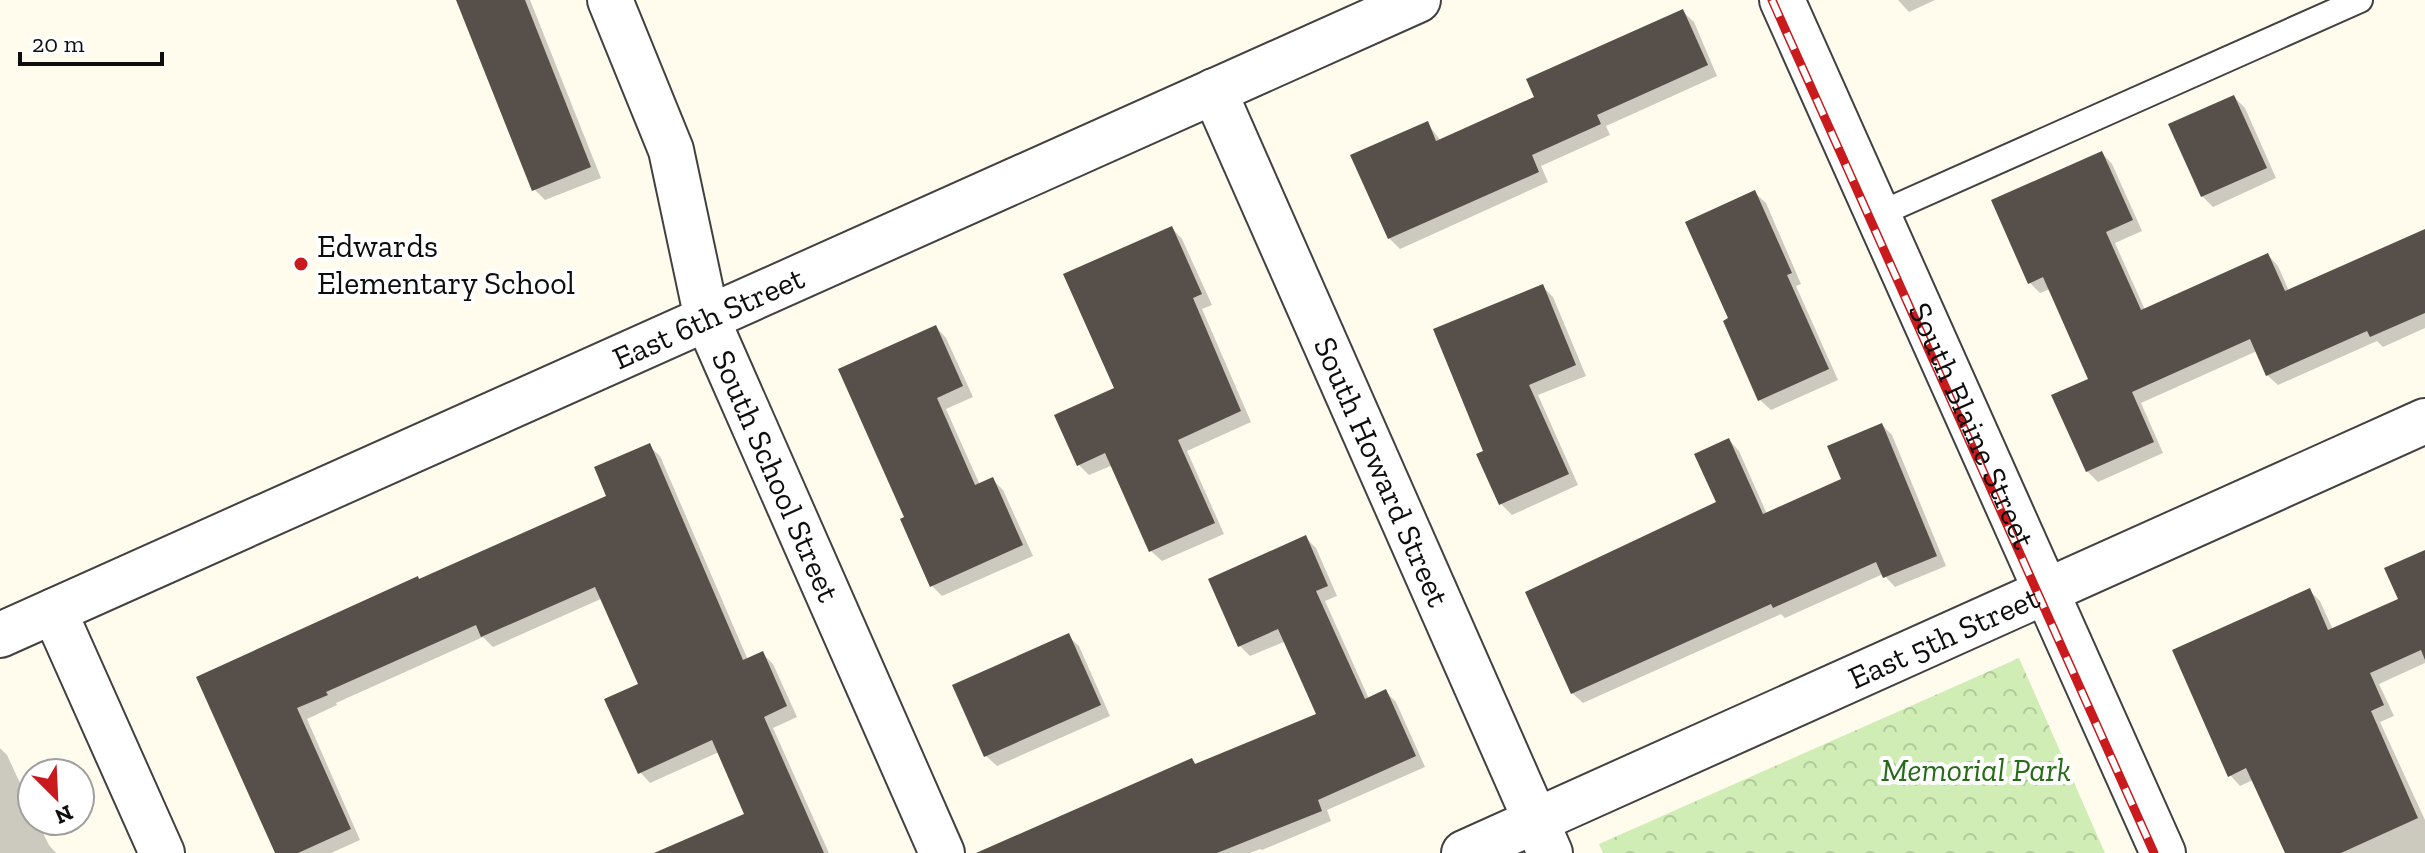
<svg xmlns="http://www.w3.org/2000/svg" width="2425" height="853" viewBox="0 0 2425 853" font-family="'Zilla Slab',serif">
  <defs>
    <pattern id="park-crowns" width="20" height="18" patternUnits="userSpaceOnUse" patternTransform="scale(2)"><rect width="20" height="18" fill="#d0edb5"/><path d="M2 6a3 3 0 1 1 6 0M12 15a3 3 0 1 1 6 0" fill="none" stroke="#b1ca9a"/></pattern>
  </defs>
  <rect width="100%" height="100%" fill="#fffcee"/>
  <!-- park -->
  <path fill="url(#park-crowns)" d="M2019 658 2105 853H1603L1599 844Z"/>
  <!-- shadow -->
  <g fill="#0003">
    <path d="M458 0H530L601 178 545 200 534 189Z"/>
    <path d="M1898 0H1935L1909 12Z"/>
    <path d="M1683 12 1694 22 1717 76 1606 126 1610 135 1541 166 1548 182 1400 249 1389 238 1427 123 1441 141 1537 98Z"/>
    <path d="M2234 97 2245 108 2276 178 2213 207 2202 196Z"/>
    <path d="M2102 153 2112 164 2142 231 2115 243 2145 310 2268 255 2278 266 2289 291 2425 230V328L2383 347 2377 341 2278 385 2267 375 2257 351 2141 403 2163 453 2098 482 2087 471 2091 380 2050 289 2040 293 2029 282Z"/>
    <path d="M1755 193 1766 203 1801 284 1796 286 1838 380 1771 410 1760 400Z"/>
    <path d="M1172 228 1182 239 1212 305 1202 309 1251 422 1187 451 1224 534 1162 561 1151 551 1113 465 1089 475 1079 465 1117 389Z"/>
    <path d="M1542 286 1553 297 1586 376 1538 395 1578 485 1512 515 1501 504 1485 452Z"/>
    <path d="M936 327 946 338 973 397 946 409 980 485 993 480 1003 490 1033 556 942 596 932 586 906 518Z"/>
    <path d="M1882 425 1892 435 1946 566 1895 587 1883 574 1785 618 1781 614 1583 703 1572 693 1718 503 1729 440 1739 451 1767 514 1844 480Z"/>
    <path d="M649 446 660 456 748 660 762 653 773 664 797 717 773 728 829 853H684L746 815 719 752 650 783 640 772V686L603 598 493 647 483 637 336 703 337 705 307 719 360 840 331 853H277L199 678 609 497Z"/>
    <path d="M1306 538 1316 548 1337 596 1325 601 1369 699 1386 692 1396 702 1425 767 1327 810 1331 821 1262 850 1260 849 1250 853H1046L1192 760 1198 766 1319 715 1286 641 1250 656 1240 646Z"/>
    <path d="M2425 552V663L2379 684 2394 716 2380 722 2425 820V853H2287L2253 780 2240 786 2230 775 2309 590 2320 601 2333 630 2400 600Z"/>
    <path d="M1068 636 1079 646 1110 716 997 766 986 756Z"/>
    <path d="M0 748 7 755 32 809V821H37L49 845 56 853H0Z"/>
  </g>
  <!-- building -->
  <g fill="#574f49">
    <path d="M456 0H525L591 167 532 191Z"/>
    <path d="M1683 9 1708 65 1597 115 1601 124 1532 155 1539 172 1388 239 1350 155 1428 121 1436 141 1534 97 1526 79Z"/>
    <path d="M2234 95 2267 168 2201 197 2168 124Z"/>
    <path d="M2102 151 2133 220 2106 232 2141 310 2268 253 2285 291 2425 229V313L2370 337 2367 331 2266 376 2250 339 2132 392 2154 442 2086 472 2051 395 2088 379 2043 277 2028 284 1991 200Z"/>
    <path d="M1755 190 1792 273 1787 275 1829 369 1758 401 1723 321 1728 318 1685 222Z"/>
    <path d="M1172 226 1202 294 1193 298 1241 411 1178 440 1215 523 1149 552 1105 453 1077 466 1054 415 1114 388 1063 274Z"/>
    <path d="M1543 284 1576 365 1529 385 1569 474 1499 505 1476 454 1483 451 1433 329Z"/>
    <path d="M936 325 963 386 937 398 975 485 993 477 1023 545 930 587 900 519 904 517 838 369Z"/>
    <path d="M1882 423 1937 556 1883 578 1876 562 1773 608 1771 604 1571 694 1525 592 1716 502 1694 454 1729 438 1763 514 1841 479 1827 446Z"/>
    <path d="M650 443 743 660 763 651 787 706 764 717 824 853H654L744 814 712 740 638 774 604 699 638 684 595 587 481 637 476 625 326 692 328 695 297 708 351 829 298 853H275L196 677 418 576 419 579 606 496 594 467Z"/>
    <path d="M1306 535 1328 586 1316 591 1365 699 1386 689 1416 756 1318 800 1322 811 1217 853H976L1192 758 1195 764 1316 714 1278 629 1238 647 1208 579Z"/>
    <path d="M2425 550V660L2421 650 2370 673 2384 705 2371 711 2418 818 2341 853H2285L2246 768 2228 777 2172 650 2310 588 2328 630 2398 599 2384 568Z"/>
    <path d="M1069 633 1101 705 984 757 952 685Z"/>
  </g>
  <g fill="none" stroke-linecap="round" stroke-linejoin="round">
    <defs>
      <path id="service" d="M1877 215 2360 0"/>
      <g id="minor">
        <path id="s1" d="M610 0 671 150 707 319 942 853"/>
        <path id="s2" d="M1782 0 2163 853"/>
        <path id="s3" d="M1214 91 1550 853"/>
        <path d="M54 611 162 853"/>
        <path id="s4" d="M0 635 1418 0"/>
        <path id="s5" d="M1464 853 2425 421"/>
      </g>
    </defs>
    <!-- service casing -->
    <use href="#service" stroke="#414141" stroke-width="28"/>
    <!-- minor casing -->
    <use href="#minor" stroke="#414141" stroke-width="48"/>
    <!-- service -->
    <use href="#service" stroke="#fff" stroke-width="24"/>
    <!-- minor -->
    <use href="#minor" stroke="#fff" stroke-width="44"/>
    <defs>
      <path id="rail" d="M1772 0 2154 853"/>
    </defs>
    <!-- rail casing -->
    <use href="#rail" stroke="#c91a1d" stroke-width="9"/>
    <!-- rail -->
    <use href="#rail" stroke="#fff" stroke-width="6" stroke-dasharray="18" stroke-linecap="butt"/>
  </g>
  <!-- markers -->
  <circle fill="#c91a1d" stroke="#fff" stroke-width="3" cx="301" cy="264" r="8"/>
  <g text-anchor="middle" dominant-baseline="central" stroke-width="8" stroke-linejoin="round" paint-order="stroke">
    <!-- poi labels -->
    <g font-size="32" fill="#0e0e0e" stroke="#fff" text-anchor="start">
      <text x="317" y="246">Edwards<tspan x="317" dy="37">Elementary School</tspan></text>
    </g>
    <!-- street labels -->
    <g font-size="32" fill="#0e0e0e" stroke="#fff">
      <text stroke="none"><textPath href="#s4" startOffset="776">East 6th Street</textPath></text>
      <text stroke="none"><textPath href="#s2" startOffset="466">South Blaine Street</textPath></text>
      <text stroke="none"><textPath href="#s3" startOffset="416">South Howard Street</textPath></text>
      <text stroke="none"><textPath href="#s1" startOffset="506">South School Street</textPath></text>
      <text stroke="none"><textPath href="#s5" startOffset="526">East 5th Street</textPath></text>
    </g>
    <!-- park labels -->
    <g font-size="32" font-style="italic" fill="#276b19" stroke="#fff">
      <text x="1976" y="770">Memorial Park</text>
    </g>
  </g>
  <!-- north arrow -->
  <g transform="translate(56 797) rotate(156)"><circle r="38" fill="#ffffff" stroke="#9f9f9f" stroke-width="2"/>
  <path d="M0-6L14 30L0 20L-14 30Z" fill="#c91a1d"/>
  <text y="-12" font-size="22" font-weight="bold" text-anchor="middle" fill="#0e0e0e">N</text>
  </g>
  <!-- scale -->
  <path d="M20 52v12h142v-12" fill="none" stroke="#0e0e0e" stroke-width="4"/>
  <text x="32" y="52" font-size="24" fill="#0e0e0e" stroke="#ffffff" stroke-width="6" paint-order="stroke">20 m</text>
</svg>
